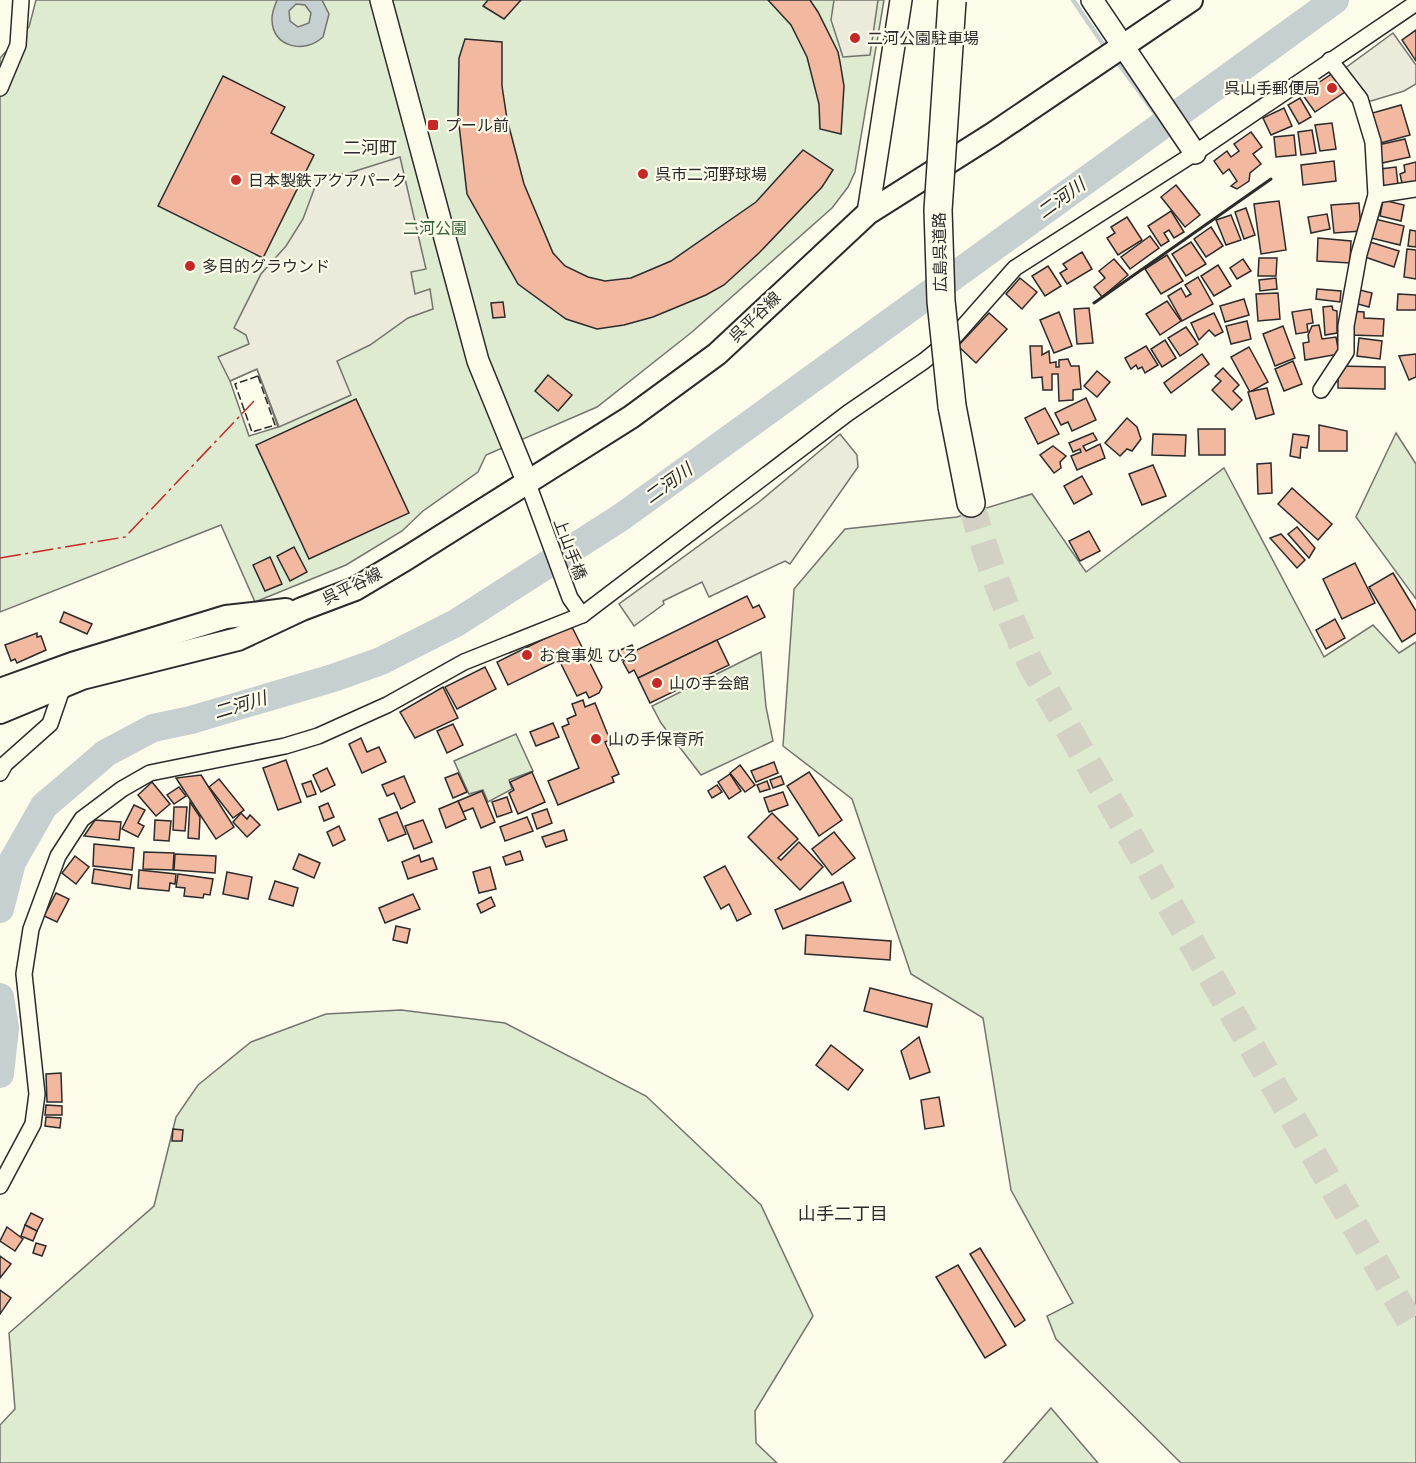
<svg xmlns="http://www.w3.org/2000/svg" width="1416" height="1463" viewBox="0 0 1416 1463" font-family="'Roboto Condensed','Noto Sans JP',sans-serif">
  <rect width="100%" height="100%" fill="#fdfbea"/>
  <!-- green -->
  <g fill="#deebd1" stroke="#74746e" stroke-width="1.5" fill-rule="evenodd">
    <path d="M36 0H884L855 172 848 187 832 208 692 332 597 407 486 455 478 472 423 511 402 531 346 565 255 602 221 525 0 612V58L29 27ZM257 369 278 427 249 436 230 381Z"/>
    <path d="M1396 433 1416 464V599L1356 517Z"/>
    <path d="M1224 468 1324 657 1373 625 1399 653 1416 642V1463H1181L1056 1339 1047 1316 1073 1303 1011 1190 983 1018 911 974 852 799 783 746 794 589 845 529 957 517 1032 494 1086 572Z"/>
    <path d="M761 652 766 707 773 741 701 775 661 723 652 706Z"/>
    <path d="M516 734 533 771 509 780 512 789 488 802 483 790 469 794 454 761Z"/>
    <path d="M401 1010 505 1023 646 1096 761 1205 813 1316 755 1411 756 1443 777 1463H0V1425L15 1409 9 1333 154 1206 176 1117 198 1085 251 1042 326 1014Z"/>
    <path d="M1051 1408 1098 1463H1003Z"/>
  </g>
  <!-- parking -->
  <g fill="#eceadb" stroke="#74746e" stroke-width="1.5">
    <path d="M834 0H878L870 55 843 57 831 20Z"/>
    <path d="M1393 33 1416 65V84L1404 91 1371 101 1364 100 1344 69Z"/>
    <path d="M400 157 426 269 411 272 415 294 430 289 433 309 408 318 370 345 337 361 351 395 279 427 257 369 230 381 218 357 249 344 246 335 234 328 261 274 286 246 303 219 319 176 346 174Z"/>
    <path d="M840 434 857 455 858 467 790 564 785 561 709 597 702 582 663 601 664 604 634 626 619 604 759 502Z"/>
  </g>
  <!-- water -->
  <path fill="#c7d0d0" stroke="#74746e" stroke-width="1.5" fill-rule="evenodd" d="M277 0H322L329 14 323 37C305 54 271 48 272 18 272 11 275 6 277 0ZM296 4 305 5 311 13 309 23 298 27 290 21 289 11Z"/>
  <g fill="none" stroke-linecap="round" stroke-linejoin="round">
    <!-- stream -->
    <g stroke="#c7d0d0" stroke-width="4.5">
      <path d="M1073 0 1107 50"/>
      <path d="M1115 59 1163 124"/>
    </g>
    <!-- river -->
    <g stroke="#c7d0d0" stroke-width="28">
      <path d="M0 909 12 862 44 806 106 753 153 728 191 720 333 678 381 661 456 623 620 518 1335 0"/>
      <path d="M0 997 5 1028 0 1074"/>
    </g>
  </g>
  <!-- building -->
  <g fill="#f2b8a0" stroke="#2b2b2b" stroke-width="1.5">
    <path d="M488 0H521L504 19 483 6Z"/>
    <path d="M768 0H810L818 12 838 52 840 62 844 86 841 134 820 129 819 104 807 57 791 25Z"/>
    <path d="M1416 30V61L1402 40Z"/>
    <path d="M465 39 502 42V86L507 119 524 184 553 253 565 266 588 277 605 281 631 278 671 261 756 202 803 150 833 170 822 187 759 253 724 285 706 295 653 317 624 325 597 329 566 319 518 284 467 194 458 116 459 58Z"/>
    <path d="M1333 73 1345 92 1315 112 1302 94Z"/>
    <path d="M223 76 285 107 271 133 314 155 263 258 158 206Z"/>
    <path d="M1300 98 1311 117 1299 124 1288 105Z"/>
    <path d="M1401 105 1410 135 1377 144 1369 114Z"/>
    <path d="M1284 108 1292 126 1271 135 1263 118Z"/>
    <path d="M1332 123 1336 149 1320 151 1315 125Z"/>
    <path d="M1312 130 1316 153 1301 155 1298 132Z"/>
    <path d="M1251 132 1262 147 1253 154 1261 164 1250 173 1249 181 1237 189 1231 186 1237 181 1229 169 1223 174 1214 161 1227 151 1231 157 1239 151 1234 144Z"/>
    <path d="M1294 135 1296 155 1276 157 1274 137Z"/>
    <path d="M1405 139 1410 157 1382 163 1378 145Z"/>
    <path d="M1334 161 1336 181 1303 185 1301 165Z"/>
    <path d="M1416 162V185L1403 188 1400 174 1405 172 1404 165Z"/>
    <path d="M1396 167 1398 185 1383 188 1380 169Z"/>
    <path d="M1176 185 1200 215 1185 227 1161 197Z"/>
    <path d="M1383 200 1404 205 1401 221 1380 216Z"/>
    <path d="M1279 201 1286 250 1261 254 1254 204Z"/>
    <path d="M1359 203 1361 231 1334 233 1331 205Z"/>
    <path d="M1246 208 1255 235 1244 239 1235 212Z"/>
    <path d="M1171 211 1184 232 1174 238 1169 230 1164 233 1169 241 1161 246 1148 226Z"/>
    <path d="M1327 214 1330 229 1311 233 1308 217Z"/>
    <path d="M1231 215 1241 240 1226 245 1216 220Z"/>
    <path d="M1127 217 1142 240 1118 255 1107 238 1115 233 1111 227Z"/>
    <path d="M1375 219 1404 226 1400 245 1371 238Z"/>
    <path d="M1211 227 1223 246 1206 257 1194 239Z"/>
    <path d="M1410 230 1416 231V247L1408 246Z"/>
    <path d="M1150 236 1159 248 1130 269 1121 257Z"/>
    <path d="M1318 238 1351 241 1350 263 1317 261Z"/>
    <path d="M1191 242 1206 264 1186 276 1172 254Z"/>
    <path d="M1370 242 1399 251 1394 267 1365 257Z"/>
    <path d="M1407 249 1416 250V279L1404 277Z"/>
    <path d="M1082 252 1092 269 1067 284 1060 273 1067 269 1063 264Z"/>
    <path d="M1167 255 1183 281 1161 294 1145 269Z"/>
    <path d="M1259 258H1277L1276 276H1258Z"/>
    <path d="M1114 259 1128 275 1102 297 1094 287 1105 278 1099 271Z"/>
    <path d="M1243 259 1251 271 1237 279 1230 268Z"/>
    <path d="M1218 265 1231 286 1214 296 1201 276Z"/>
    <path d="M1048 266 1061 286 1045 296 1032 276Z"/>
    <path d="M1198 277 1213 304 1182 321 1168 296 1181 288 1186 297 1191 294 1185 285Z"/>
    <path d="M1020 278 1037 292 1022 309 1006 294Z"/>
    <path d="M1276 278 1277 289 1260 291 1259 280Z"/>
    <path d="M1317 289 1341 291 1340 302 1316 299Z"/>
    <path d="M1356 289 1372 293 1369 307 1354 303Z"/>
    <path d="M1278 293 1280 319 1258 321 1256 294Z"/>
    <path d="M1398 294 1416 295V310H1397Z"/>
    <path d="M1244 299 1249 315 1225 322 1220 306Z"/>
    <path d="M1167 301 1181 321 1160 335 1146 314Z"/>
    <path d="M503 302 505 317 493 318 491 303Z"/>
    <path d="M1332 306 1333 310 1337 311V333L1325 335 1323 307Z"/>
    <path d="M1089 308 1093 343 1077 344 1074 309Z"/>
    <path d="M1311 309 1313 323 1307 324 1308 332 1296 334 1292 312Z"/>
    <path d="M1351 311 1364 312V318L1384 319 1383 336 1350 335Z"/>
    <path d="M1059 312 1072 346 1054 353 1040 320Z"/>
    <path d="M989 313 1007 329 976 363 958 346Z"/>
    <path d="M1214 313 1223 332 1215 336 1209 330 1199 340 1191 323Z"/>
    <path d="M1247 321 1251 339 1231 344 1226 326Z"/>
    <path d="M1319 325 1322 339 1336 337 1339 354 1305 360 1303 343 1309 342 1308 335 1312 326Z"/>
    <path d="M1283 326 1295 358 1275 366 1263 334Z"/>
    <path d="M1186 327 1198 344 1180 356 1168 338Z"/>
    <path d="M1359 338 1382 341 1380 359 1357 356Z"/>
    <path d="M1165 340 1176 358 1162 367 1151 349Z"/>
    <path d="M1030 346H1042V355L1049 351 1050 363 1056 362V367H1059V360L1068 359 1071 366H1079L1081 389 1073 390V400L1059 401 1058 374H1052V390H1043L1042 377 1032 378Z"/>
    <path d="M1146 346 1158 365 1145 373 1142 367 1138 369 1136 365 1131 369 1125 358Z"/>
    <path d="M1249 347 1268 382 1250 392 1231 357Z"/>
    <path d="M1202 354 1209 364 1171 393 1164 383Z"/>
    <path d="M1416 354V377L1409 380 1399 356Z"/>
    <path d="M1293 361 1302 384 1284 391 1275 369Z"/>
    <path d="M1338 366 1385 367V389L1338 388Z"/>
    <path d="M1223 368 1239 385 1233 391 1242 400 1232 410 1212 390 1221 381 1215 376Z"/>
    <path d="M1097 371 1110 382 1097 397 1084 386Z"/>
    <path d="M548 375 572 395 558 411 535 391Z"/>
    <path d="M1267 388 1274 414 1256 419 1248 392Z"/>
    <path d="M1086 398 1096 420 1072 431 1068 422 1061 425 1055 413Z"/>
    <path d="M356 399 409 513 309 559 256 445Z"/>
    <path d="M1045 408 1059 434 1038 444 1025 418Z"/>
    <path d="M1127 418 1137 427 1141 439 1132 451 1127 449 1120 456 1105 443Z"/>
    <path d="M1319 425 1347 431V451H1319Z"/>
    <path d="M1198 429H1225V455H1199Z"/>
    <path d="M1093 433 1097 440 1083 446 1086 451 1100 444 1105 458 1077 470 1071 456 1081 452 1080 449 1073 452 1069 443Z"/>
    <path d="M1153 434 1186 435 1185 456 1152 455Z"/>
    <path d="M1293 434 1309 436 1307 448 1301 447 1300 458 1290 456Z"/>
    <path d="M1053 446 1066 456 1060 462 1061 468 1054 473 1040 455Z"/>
    <path d="M1271 463 1272 493 1258 494 1257 464Z"/>
    <path d="M1153 465 1166 496 1142 505 1129 474Z"/>
    <path d="M1082 476 1092 494 1074 504 1064 486Z"/>
    <path d="M1292 488 1332 524 1318 540 1278 504Z"/>
    <path d="M1297 527 1315 548 1309 558 1288 534Z"/>
    <path d="M1089 531 1100 551 1080 561 1069 541Z"/>
    <path d="M1281 534 1305 560 1297 568 1270 538Z"/>
    <path d="M294 547 307 572 290 581 277 556Z"/>
    <path d="M270 557 282 584 265 591 253 565Z"/>
    <path d="M1355 563 1375 603 1342 619 1323 579Z"/>
    <path d="M1393 573 1416 611V633L1402 642 1369 587Z"/>
    <path d="M747 596 753 608 759 605 765 617 638 678 634 670 629 673 623 662 627 657 622 660 618 651 632 645 635 651Z"/>
    <path d="M64 612 92 624 87 634 60 622Z"/>
    <path d="M1335 619 1345 638 1326 649 1316 630Z"/>
    <path d="M568 627 573 629 602 687 599 693 589 698 586 692 577 696 559 660 508 685 497 662Z"/>
    <path d="M37 633V637L41 636 46 650 17 663 15 659 11 661 5 645Z"/>
    <path d="M717 640 729 665 650 703 638 678Z"/>
    <path d="M485 667 496 689 457 709 445 687Z"/>
    <path d="M443 687 458 718 415 738 400 712Z"/>
    <path d="M583 700 585 707 595 703 610 740 605 742 619 774 612 777 614 782 558 805 548 781 579 768 562 727 569 724 567 719 576 715 572 704Z"/>
    <path d="M553 723 559 737 536 746 530 732Z"/>
    <path d="M453 724 463 745 447 753 437 731Z"/>
    <path d="M361 738 367 752 379 747 386 762 362 773 349 744Z"/>
    <path d="M286 760 301 802 278 810 263 768Z"/>
    <path d="M774 762 778 773 756 782 751 771Z"/>
    <path d="M740 765 755 785 745 792 730 773Z"/>
    <path d="M327 768 335 785 321 792 313 775Z"/>
    <path d="M532 772 545 802 518 814 509 793 514 790 510 782Z"/>
    <path d="M809 772 842 820 819 836 787 786Z"/>
    <path d="M458 773 467 792 453 798 445 778Z"/>
    <path d="M730 774 741 791 729 799 718 782Z"/>
    <path d="M201 775 234 827 216 839 176 778Z"/>
    <path d="M404 776 415 802 401 809 394 793 387 796 382 785Z"/>
    <path d="M781 776 784 784 773 788 770 780Z"/>
    <path d="M219 779 244 810 233 818 209 787Z"/>
    <path d="M311 781 316 794 307 797 302 784Z"/>
    <path d="M767 781 770 789 760 792 757 785Z"/>
    <path d="M152 782 170 804 156 816 138 795Z"/>
    <path d="M717 785 722 792 712 798 708 791Z"/>
    <path d="M179 787 186 796 174 804 167 795Z"/>
    <path d="M482 791 495 822 481 828 473 808 463 812 458 801Z"/>
    <path d="M783 792 788 805 769 812 764 798Z"/>
    <path d="M507 797 512 812 497 817 492 802Z"/>
    <path d="M458 801 466 819 446 828 439 809Z"/>
    <path d="M190 802 200 817 199 839 188 838Z"/>
    <path d="M328 803 334 817 324 821 319 807Z"/>
    <path d="M134 805 145 810 138 823 144 826 138 837 122 829Z"/>
    <path d="M174 807H187L185 831 173 830Z"/>
    <path d="M547 809 552 823 537 829 532 814Z"/>
    <path d="M397 812 406 834 388 841 379 819Z"/>
    <path d="M241 813 247 819 250 815 260 825 247 837 233 822Z"/>
    <path d="M772 813 798 839 778 858 781 860 799 842 823 867 800 890 748 837Z"/>
    <path d="M527 817 533 831 505 841 500 827Z"/>
    <path d="M95 820 121 822 119 840 84 836Z"/>
    <path d="M155 820 171 821 169 841 154 840Z"/>
    <path d="M423 820 432 842 414 849 405 826Z"/>
    <path d="M339 826 345 840 333 846 327 832Z"/>
    <path d="M564 830 567 840 546 847 542 837Z"/>
    <path d="M834 832 855 858 832 875 812 849Z"/>
    <path d="M94 844 134 848 132 870 93 866Z"/>
    <path d="M520 851 523 860 506 865 503 857Z"/>
    <path d="M144 852 174 853 173 870 143 869Z"/>
    <path d="M175 854 216 856 215 873 174 870Z"/>
    <path d="M299 854 320 863 314 878 293 869Z"/>
    <path d="M419 855 421 862 433 858 437 869 408 879 402 862Z"/>
    <path d="M75 856 89 867 76 884 62 873Z"/>
    <path d="M725 866 751 914 737 921 729 904 721 909 704 877Z"/>
    <path d="M490 867 496 889 479 893 473 872Z"/>
    <path d="M94 869 132 875 130 889 92 883Z"/>
    <path d="M139 870 176 874 175 884 170 883 169 891 138 888Z"/>
    <path d="M227 872 252 877 248 899 223 894Z"/>
    <path d="M178 874 213 879 210 895 204 894 203 898 184 896 185 888 176 887Z"/>
    <path d="M275 881 298 888 293 906 269 899Z"/>
    <path d="M843 882 851 901 783 929 775 910Z"/>
    <path d="M56 893 69 899 57 922 44 916Z"/>
    <path d="M413 894 420 909 385 923 379 908Z"/>
    <path d="M491 897 495 906 481 913 477 904Z"/>
    <path d="M396 926 410 929 407 943 393 940Z"/>
    <path d="M806 935 891 941 890 960 805 954Z"/>
    <path d="M870 988 932 1004 927 1027 864 1011Z"/>
    <path d="M919 1037 930 1072 910 1079 901 1051Z"/>
    <path d="M831 1045 863 1070 848 1090 816 1065Z"/>
    <path d="M61 1073 62 1102H47L46 1074Z"/>
    <path d="M939 1097 944 1126 925 1129 921 1100Z"/>
    <path d="M46 1105 62 1106V1115H45Z"/>
    <path d="M46 1117 61 1118 60 1128 45 1126Z"/>
    <path d="M173 1129 183 1130 182 1141H172Z"/>
    <path d="M31 1213 43 1219 37 1231 25 1225Z"/>
    <path d="M25 1225 37 1231 33 1241 21 1236Z"/>
    <path d="M7 1227 23 1239 15 1251 0 1241Z"/>
    <path d="M36 1243 46 1246 42 1256 33 1253Z"/>
    <path d="M980 1248 1025 1320 1015 1327 970 1254Z"/>
    <path d="M0 1256 11 1264 0 1278Z"/>
    <path d="M958 1265 1006 1345 985 1358 936 1277Z"/>
    <path d="M0 1290 11 1298 0 1314Z"/>
  </g>
  <g fill="none" stroke-linecap="round" stroke-linejoin="round">
    <!-- highway-tunnel -->
    <path stroke="#d3d1c4" stroke-width="27" stroke-dasharray="27 14" stroke-linecap="butt" d="M971 503C987 560 1007 612 1032 666L1416 1332"/>
    <defs>
      <g id="street">
        <path d="M0 88 18 45 21 0"/>
        <path d="M1376 195 1416 189"/>
        <path d="M1321 390 1346 352V326L1359 254 1376 195 1373 142 1360 99 1330 60"/>
        <path d="M527 481 570 598 582 615"/>
        <path d="M0 773 5 764 50 724 63 686"/>
        <path d="M0 1186 33 1124 37 1094 24 974 31 929 58 856 82 819 122 789 150 773 285 746 318 736 387 705 464 662 582 615 848 413 924 361 956 335 1015 268 1195 153 1416 3"/>
      </g>
      <g id="secondary">
        <path d="M381 0 478 361 527 481"/>
        <path d="M1092 0 1195 153"/>
        <path d="M868 213 901 0"/>
      </g>
      <g id="primary">
        <path d="M0 690 72 664 226 617 286 610"/>
        <path d="M0 712 82 678 238 639 302 609 355 589 407 558 631 417 717 354 868 213 993 134 1191 0"/>
      </g>
      <path id="highway" d="M952 406 971 503"/>
    </defs>
    <!-- street casing -->
    <use href="#street" stroke="#2b2b2b" stroke-width="18"/>
    <!-- secondary casing -->
    <use href="#secondary" stroke="#2b2b2b" stroke-width="24"/>
    <!-- primary casing -->
    <use href="#primary" stroke="#2b2b2b" stroke-width="26"/>
    <!-- highway casing -->
    <use href="#highway" stroke="#2b2b2b" stroke-width="30"/>
    <!-- street -->
    <use href="#street" stroke="#fdfbea" stroke-width="15"/>
    <!-- secondary -->
    <use href="#secondary" stroke="#fdfbea" stroke-width="21"/>
    <!-- primary -->
    <use href="#primary" stroke="#fdfbea" stroke-width="22"/>
    <!-- highway -->
    <use href="#highway" stroke="#fdfbea" stroke-width="27"/>
    <defs>
      <path id="highway-bridge" d="M952 406 941 301 938 210 952 1"/>
    </defs>
    <!-- highway-bridge casing -->
    <use href="#highway-bridge" stroke="#2b2b2b" stroke-width="30" stroke-linecap="butt"/>
    <!-- highway-bridge -->
    <use href="#highway-bridge" stroke="#fdfbea" stroke-width="27"/>
    <!-- fence -->
    <path stroke="#2b2b2b" stroke-width="1.5" stroke-dasharray="8 3" stroke-linecap="butt" d="M258 376 275 425 252 432 235 384Z"/>
    <!-- wall -->
    <path stroke="#2b2b2b" stroke-width="3" d="M1094 303 1271 179"/>
    <!-- power -->
    <path stroke="#c62828" stroke-width="1.5" stroke-dasharray="21 4.5 3 4.5" stroke-linecap="butt" d="M0 558 125 537 254 401"/>
  </g>
  <!-- markers -->
  <g fill="#c62828" stroke="#fdfbea" stroke-width="2">
    <circle cx="855" cy="38" r="6"/>
    <circle cx="1332" cy="88" r="6"/>
    <rect x="427" y="119" width="12" height="12" rx="3"/>
    <circle cx="643" cy="174" r="6"/>
    <circle cx="236" cy="180" r="6"/>
    <circle cx="190" cy="266" r="6"/>
    <circle cx="527" cy="655" r="6"/>
    <circle cx="657" cy="683" r="6"/>
    <circle cx="596" cy="739" r="6"/>
  </g>
  <g text-anchor="middle" dominant-baseline="central" stroke-width="4.5" stroke-linejoin="round" paint-order="stroke">
    <!-- poi labels -->
    <g font-size="16" fill="#2b2b2b" stroke="#fdfbea" text-anchor="start">
      <text x="867" y="38">二河公園駐車場</text>
      <text x="1320" y="88" text-anchor="end">呉山手郵便局</text>
      <text x="445" y="125">プール前</text>
      <text x="655" y="174">呉市二河野球場</text>
      <text x="248" y="180">日本製鉄アクアパーク</text>
      <text x="202" y="266">多目的グラウンド</text>
      <text x="539" y="655">お食事処 ひろ</text>
      <text x="669" y="683">山の手会館</text>
      <text x="608" y="739">山の手保育所</text>
    </g>
    <!-- park labels -->
    <g font-size="16" fill="#34623c" stroke="#fdfbea">
      <text x="435" y="228">二河公園</text>
    </g>
    <!-- street labels -->
    <g font-size="16" fill="#2b2b2b" stroke="#fdfbea">
      <text transform="translate(940 252) rotate(-91)">広島呉道路</text>
      <text transform="translate(755 317) rotate(-44)">呉平谷線</text>
      <text transform="translate(570 549) rotate(69)">上山手橋</text>
      <text transform="translate(352 586) rotate(-26)">呉平谷線</text>
    </g>
    <!-- neighbourhood labels -->
    <g font-size="18" fill="#2b2b2b" stroke="#fdfbea">
      <text x="370" y="147">二河町</text>
      <text x="843" y="1213">山手二丁目</text>
    </g>
    <!-- water labels -->
    <g font-size="18" font-style="italic" fill="#2b2b2b" stroke="#fdfbea">
      <text transform="translate(1061 198) rotate(-36)">二河川</text>
      <text transform="translate(668 483) rotate(-36)">二河川</text>
      <text transform="translate(240 705) rotate(-17)">二河川</text>
    </g>
  </g>
</svg>
